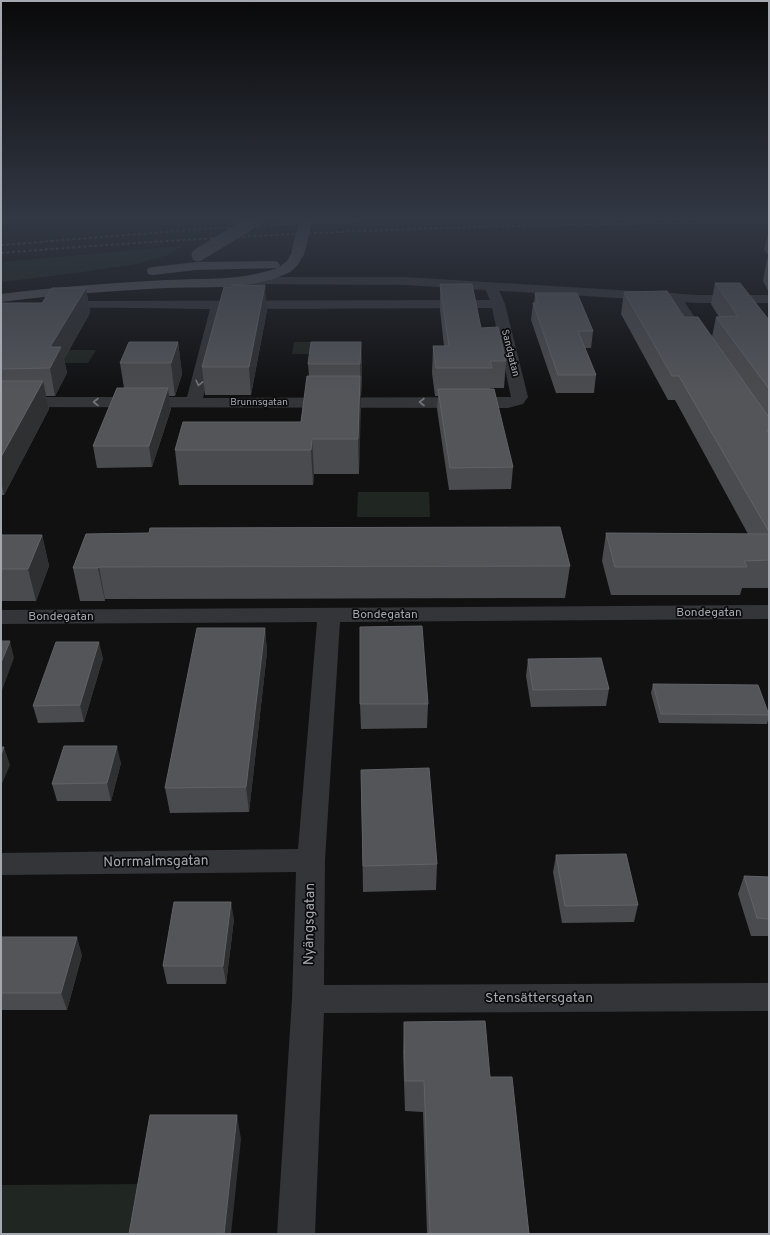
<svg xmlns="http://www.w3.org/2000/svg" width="770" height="1235" viewBox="0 0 770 1235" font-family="Overpass,sans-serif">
  <rect width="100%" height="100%" fill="#111112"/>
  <!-- green -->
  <g fill="#202621">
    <path d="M183 246 165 256 136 264 83 272 1 282V262Z"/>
    <path d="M294 342H322L320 354H292Z"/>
    <path d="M64 350H96L88 363H56Z"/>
    <path d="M358 492H429L430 517H357Z"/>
    <path d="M141 1184 132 1234H1V1185Z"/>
  </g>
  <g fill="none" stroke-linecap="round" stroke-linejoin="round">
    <!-- minor -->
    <g fill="#343539" fill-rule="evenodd">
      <path d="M491 283 496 284 505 304 528 397 523 404 508 408 1 407V397H187L210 309C143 309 67 304 1 315V307L19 304 74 301 490 300 484 287 486 284ZM492 308 511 397 203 398 224 309Z"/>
      <path d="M674 293 679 294 711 341 709 344 704 345 699 344 697 341 667 297 669 294Z"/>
      <path d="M769 605V619L340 622 325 860 324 985 769 983V1011L324 1013 315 1234H277L292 999 296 872 1 875V853L298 849 317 622 1 624V610Z"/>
    </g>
    <!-- tertiary -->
    <path fill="#343539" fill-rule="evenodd" d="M241 277H405L698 295H769V303H698L405 285 236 284 234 281 236 278Z"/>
    <!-- primary -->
    <path fill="#4f5055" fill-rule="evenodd" d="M298 248 302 249 304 252C301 261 296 269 288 273 250 291 205 286 165 288 110 291 55 295 1 302V294C56 287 110 283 165 280 203 278 241 281 277 268L196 270 153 275 148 274 147 271 148 268 153 267 196 262 274 261 278 262 280 265 279 267 287 261 294 249Z"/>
    <!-- rail -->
    <g stroke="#4e4f54" stroke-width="2" stroke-dasharray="3 2.5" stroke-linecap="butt">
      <path d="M1 245 203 229 381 219"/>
      <path d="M1 253C257 232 512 223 769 223"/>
    </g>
    <!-- primary-bridge -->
    <g stroke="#4f5055" stroke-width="13">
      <path d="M298 252 306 219"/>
      <path d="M198 255 257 219"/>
    </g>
  </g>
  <!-- wall -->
  <g fill="#4a4b4e">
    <path d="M769 230V256L764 250Z"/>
    <path d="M767 259H769V292L763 281Z"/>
    <path d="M715 283 769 320V588H742L740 595H611L602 561 606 533 748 534 675 400H668L621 314 624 292 684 317 712 337 716 317H719L711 304Z"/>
    <path d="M440 284 481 328 506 361 504 388H490V389L513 467 511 489 449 490 437 409 438 396H435L432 373 433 346H444L440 310Z"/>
    <path d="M232 287 267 310 251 395H205L202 367Z"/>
    <path d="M86 288 90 313 64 359 67 373 55 396H46L49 409 4 495H1V303H42Z"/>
    <path d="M535 293 593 331 591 348H585L596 375 594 393H556L531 320 533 303H534Z"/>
    <path d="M178 342 182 374 175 396H169L171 409 152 467 97 468 93 446 124 388 120 363Z"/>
    <path d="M361 342 362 373 361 396H360L359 474H314L313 485H179L175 450 301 422 309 376 308 364Z"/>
    <path d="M86 534 570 566 565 598 105 599V601H80L73 568Z"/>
    <path d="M1 535H42L49 566 36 601H1Z"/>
    <path d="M265 628 267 652 249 812 170 813 165 788Z"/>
    <path d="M103 658 84 722 38 723 33 706Z"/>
    <path d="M528 659 609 689 606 706 531 707 526 676Z"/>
    <path d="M653 684 769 714V717L767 724 659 723 651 693Z"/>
    <path d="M360 704H428L427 728 361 729Z"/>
    <path d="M121 763 111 801H57L52 784Z"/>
    <path d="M361 770 437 864 436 890 363 892Z"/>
    <path d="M556 855 638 905 634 922 562 923 553 872Z"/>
    <path d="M744 876 769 877V936H751L738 894Z"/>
    <path d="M234 919 226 984H167L163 966Z"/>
    <path d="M1 937 82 955 67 1010H1Z"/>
    <path d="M404 1022 490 1077 529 1234H427L423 1112 405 1111 403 1053Z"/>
  </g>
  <!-- shaded-wall -->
  <g fill="#2f3032">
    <path d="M265 285 267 310 251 395 249 367Z"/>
    <path d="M86 288 90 313 64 359 67 373 55 396 50 368V347Z"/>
    <path d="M178 342 182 374 175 396 171 363Z"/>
    <path d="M361 342 362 373 361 396 360 364Z"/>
    <path d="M360 376 361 409 359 474 358 439Z"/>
    <path d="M43 381 49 409 4 495 1 481V457Z"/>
    <path d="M168 388 171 409 152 467 149 446Z"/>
    <path d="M312 439 314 474 313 485 311 450Z"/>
    <path d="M42 535 49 566 36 601 28 569Z"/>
    <path d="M99 567 105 599V601L98 568Z"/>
    <path d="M265 628 267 652 249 812 246 787Z"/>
    <path d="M10 641 14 658 1 693V663Z"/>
    <path d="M99 642 103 658 84 722 80 705Z"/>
    <path d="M117 746 121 763 111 801 107 783Z"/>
    <path d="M4 747 10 765 1 786V755Z"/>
    <path d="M231 902 234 919 226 984 223 966Z"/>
    <path d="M77 937 82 955 67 1010 61 993Z"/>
    <path d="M237 1115 241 1139 231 1234H224Z"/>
  </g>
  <!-- building -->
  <g fill="#535559" stroke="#606267">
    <path d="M715 283H740L769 320V389L716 317 738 316Z"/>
    <path d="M440 284H472L481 328 498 327 506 361H490L492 368H436L433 346H449Z"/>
    <path d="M232 285H265L249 367H202L224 287H232Z"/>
    <path d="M52 288H86L50 347H61L50 368 1 369V303H42Z"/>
    <path d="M667 291 684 317H698L768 416H769V430H767L769 434V532L679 376H672L624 292Z"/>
    <path d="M535 293H577L593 331H578L596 375H558L533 303H538Z"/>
    <path d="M129 342H178L171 363H120Z"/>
    <path d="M311 342H361L360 364H308Z"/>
    <path d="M307 376H360L358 439H312L311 450H175L183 422H301Z"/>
    <path d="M1 381H43L1 457Z"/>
    <path d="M117 388H168L149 446H93Z"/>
    <path d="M438 389H494L513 467 450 468Z"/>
    <path d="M560 527 570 566 99 567 98 568H73L86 534 149 533 150 528Z"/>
    <path d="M606 533 769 534V560L744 561 747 567H615Z"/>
    <path d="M1 535H42L28 569H1Z"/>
    <path d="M422 626 428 704H360V627Z"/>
    <path d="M197 628H265L246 787 165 788Z"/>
    <path d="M1 641H10L1 663Z"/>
    <path d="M56 642H99L80 705 33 706Z"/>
    <path d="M601 658 609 689 533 690 528 659Z"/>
    <path d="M653 684 758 685 769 715 661 714Z"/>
    <path d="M64 746H117L107 783 52 784Z"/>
    <path d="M1 747H4L1 755Z"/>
    <path d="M429 768 437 864 363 866 361 770Z"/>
    <path d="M626 854 638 905 565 906 556 855Z"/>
    <path d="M744 876 769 877V919L757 918Z"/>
    <path d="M174 902H231L223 966H163Z"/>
    <path d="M1 937H77L61 993H1Z"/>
    <path d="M485 1021 490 1077H512L529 1234H430L424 1081H405L404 1022Z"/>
    <path d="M150 1115H237L224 1234H129Z"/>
  </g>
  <!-- one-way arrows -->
  <defs><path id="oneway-chevron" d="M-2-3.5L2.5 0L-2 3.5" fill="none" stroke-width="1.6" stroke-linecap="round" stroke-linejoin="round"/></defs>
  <g stroke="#72747b">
    <use href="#oneway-chevron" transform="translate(199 383) rotate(104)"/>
    <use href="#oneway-chevron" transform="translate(96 402) rotate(180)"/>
    <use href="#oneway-chevron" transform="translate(422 402) rotate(-180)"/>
  </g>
  <!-- sky -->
  <linearGradient id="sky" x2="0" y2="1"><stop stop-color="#09090a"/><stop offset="0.56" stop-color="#323844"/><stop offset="1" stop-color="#323844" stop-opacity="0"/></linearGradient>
  <rect width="770" height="391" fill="url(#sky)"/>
  <g text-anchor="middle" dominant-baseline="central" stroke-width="3.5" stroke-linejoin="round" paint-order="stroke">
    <!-- far-street labels -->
    <g font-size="10" fill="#a4a8b1" stroke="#0c0c0d">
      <text transform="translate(510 353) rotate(76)">Sandgatan</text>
      <text x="259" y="402">Brunnsgatan</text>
    </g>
    <!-- street labels -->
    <g font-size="12" fill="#a4a8b1" stroke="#0c0c0d">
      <text x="709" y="613">Bondegatan</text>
      <text x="385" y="615">Bondegatan</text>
      <text x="61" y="617">Bondegatan</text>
    </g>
    <!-- near-street labels -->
    <g font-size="14" fill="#a4a8b1" stroke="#0c0c0d">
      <text transform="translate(156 862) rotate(-1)">Norrmalmsgatan</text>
      <text transform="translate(310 924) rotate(-89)">Nyängsgatan</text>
      <text x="539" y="998">Stensättersgatan</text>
    </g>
  </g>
  <!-- border -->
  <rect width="770" height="1235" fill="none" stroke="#a4a8b1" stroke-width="4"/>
</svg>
